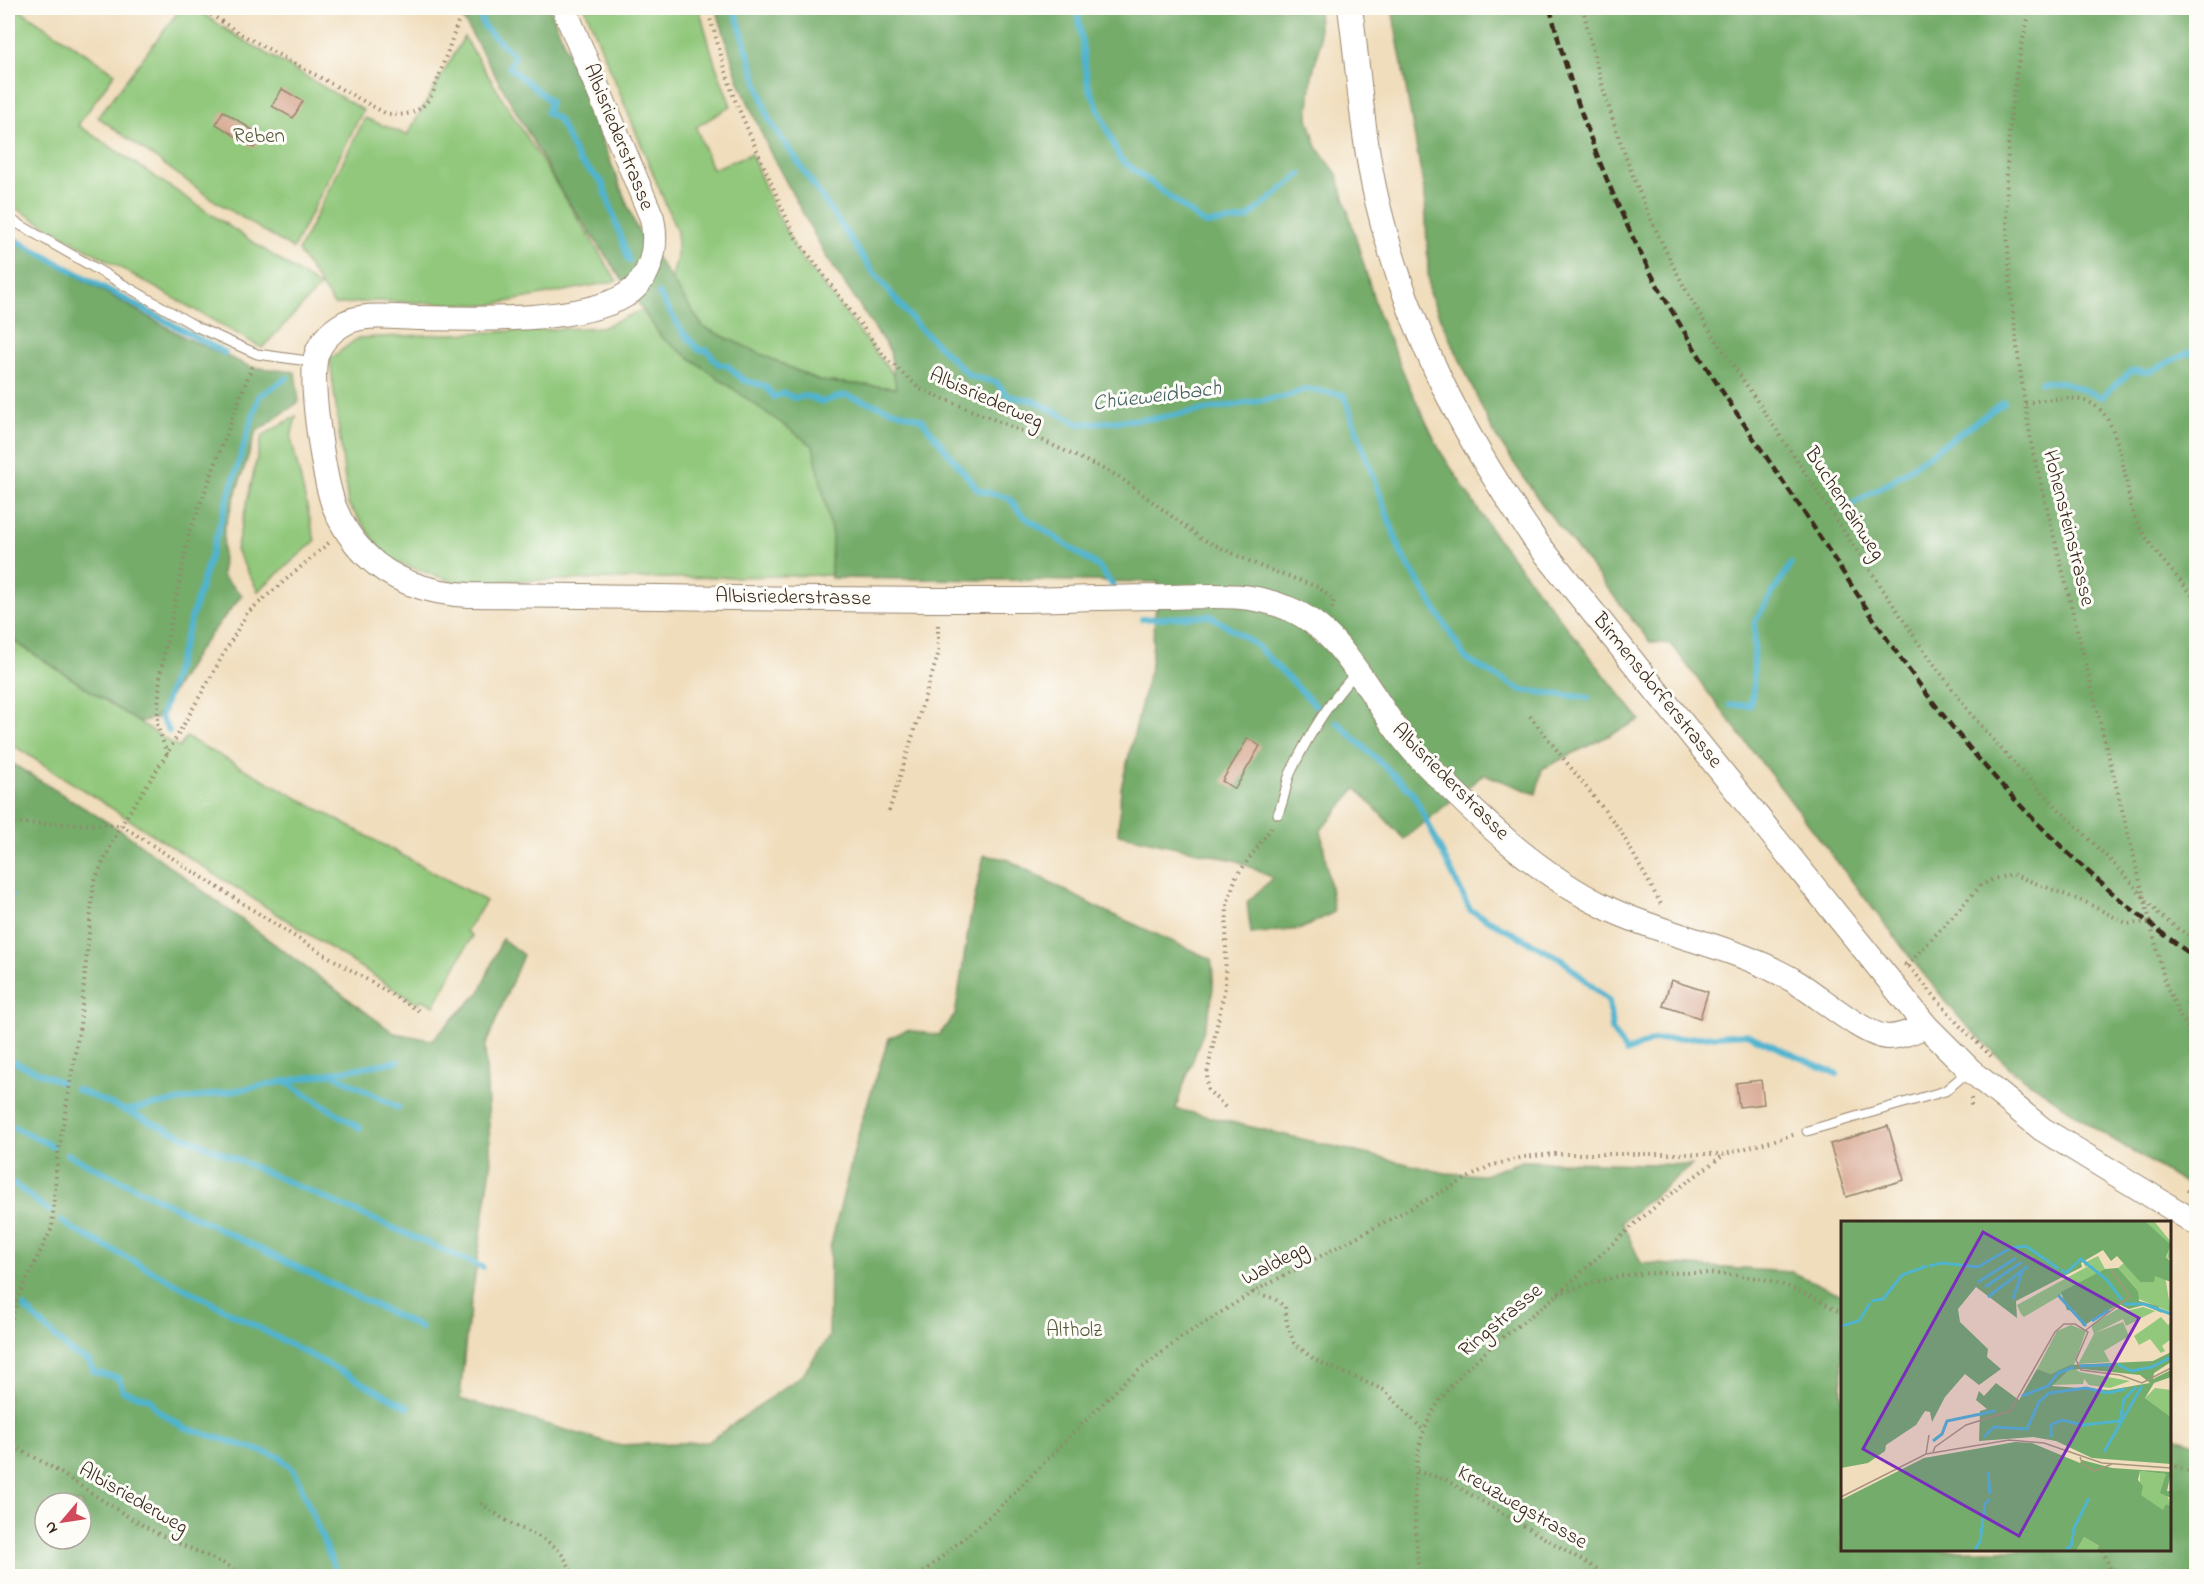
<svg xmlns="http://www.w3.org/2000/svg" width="2204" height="1584" viewBox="0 0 2204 1584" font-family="'Indie Flower',sans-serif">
  <rect width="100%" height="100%" fill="#fdfcf7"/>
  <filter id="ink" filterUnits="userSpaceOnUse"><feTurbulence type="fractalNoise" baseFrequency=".0167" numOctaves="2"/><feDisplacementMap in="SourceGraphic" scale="12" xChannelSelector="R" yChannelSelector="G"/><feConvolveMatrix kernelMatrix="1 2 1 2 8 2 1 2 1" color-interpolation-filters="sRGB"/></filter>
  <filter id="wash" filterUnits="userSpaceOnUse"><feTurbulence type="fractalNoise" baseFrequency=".008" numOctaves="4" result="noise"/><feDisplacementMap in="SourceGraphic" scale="24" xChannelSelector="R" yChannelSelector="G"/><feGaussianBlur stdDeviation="1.35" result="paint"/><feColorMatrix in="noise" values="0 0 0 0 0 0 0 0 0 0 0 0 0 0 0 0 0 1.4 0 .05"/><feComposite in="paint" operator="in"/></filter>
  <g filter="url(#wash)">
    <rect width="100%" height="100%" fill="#f0ddbc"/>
    <!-- green -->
    <g fill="#91c87b" stroke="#66794c" stroke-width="1.5">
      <path d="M8 8H17L115 73 78 125 320 287 262 348 8 204Z"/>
      <path d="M181 8H194L235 35 363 110 293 249 215 201 98 117Z"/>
      <path d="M585 8H699L715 64 731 106 696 127 712 169 751 154 773 206 797 252 895 377 897 388 819 381 703 327 671 280 677 257V232Z"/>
      <path d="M464 37 617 281 490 305 374 301 334 305 298 251 365 118 407 135Z"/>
      <path d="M642 310 662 338 814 446 832 535 831 575 455 582 389 560 348 504 330 359 358 338 603 327Z"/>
      <path d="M296 416 291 438 315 541 258 591 236 550 262 436Z"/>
      <path d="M8 637 179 748 186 737 486 901 466 931 472 936 434 1006 422 999 418 1004 8 742Z"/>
    </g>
    <!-- forest -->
    <g fill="#74ac6b" stroke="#586b44" stroke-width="1.5" fill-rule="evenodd">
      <path d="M457 8H550L636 227 703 327 819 381 896 388 890 351 826 256 770 152 739 82 716 8H1318L1320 44 1312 76 1308 118 1317 147 1337 174 1378 313 1410 388 1440 451 1496 537 1640 720 1542 769 1536 794 1484 774 1404 839 1356 788 1321 830 1334 912 1301 929 1251 934 1247 902 1273 878 1238 861 1118 834 1121 788 1151 664 1158 582 831 578 832 535 813 446 662 338 560 189Z"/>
      <path d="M1392 8H2196V1190L2096 1129 2011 1069 1962 1021 1913 961 1671 644 1650 642 1543 506 1493 432 1429 293 1425 196Z"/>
      <path d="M8 237 184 337 251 367 295 372 299 402 256 432 224 529 222 576 242 595 199 649 156 718 138 722 8 637Z"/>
      <path d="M8 761 125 833 394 1033 432 1040 480 992 502 939 523 955 485 1047 491 1166 466 1337 460 1399 617 1445 708 1442 802 1375 829 1337 830 1248 861 1123 889 1038 907 1030 939 1035 955 1015 970 919 984 855 1007 859 1094 906 1211 959C1222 1010 1188 1061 1176 1109L1445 1173 1483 1175 1522 1161 1692 1165 1622 1222 1641 1263 1792 1272 1842 1295V1550H2170V1435L2196 1445V1576H8ZM45 1503H81V1539H45Z"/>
    </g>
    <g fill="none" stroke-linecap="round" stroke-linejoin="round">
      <!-- stream -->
      <g stroke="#50b4cf" stroke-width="6">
        <path d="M478 8 484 27 515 56 509 67 550 101 547 113 558 119 579 161 602 182 629 261"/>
        <path d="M734 8 769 120 871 269 916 324 970 376 996 382 1008 396 1035 401 1079 424 1158 418 1287 396 1305 389 1344 395 1401 553 1466 659 1521 690 1589 698"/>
        <path d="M1077 8 1088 85 1120 159 1205 224 1246 219 1301 174"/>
        <path d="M8 236 225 353"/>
        <path d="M659 294 682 331 699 350H707L719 365H727L743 380 765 386 774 397 784 393 794 398 807 396 822 402 845 395 921 419 978 490 1009 498 1022 515 1099 567 1113 586"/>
        <path d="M2041 382H2062L2102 397 2131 371 2149 372 2196 349"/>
        <path d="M1843 509 1889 483 2004 402"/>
        <path d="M1142 619 1211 616 1255 644 1316 706"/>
        <path d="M1730 705H1750L1753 692 1755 621 1791 564"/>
        <path d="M1337 722 1413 793 1470 910 1561 959 1609 1001 1612 1030 1626 1052 1654 1040 1746 1034 1837 1074"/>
        <path d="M169 731 161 718 259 396 287 378"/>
        <path d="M8 895 11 896"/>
        <path d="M8 1059 60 1082"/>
        <path d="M331 1073 399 1108"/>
        <path d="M285 1081 360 1128"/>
        <path d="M76 1089 482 1267"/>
        <path d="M127 1110 398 1061"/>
        <path d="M8 1124 52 1146"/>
        <path d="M67 1154 421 1328"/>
        <path d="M8 1179 49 1211"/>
        <path d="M61 1220 73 1229 408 1407"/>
        <path d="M8 1298H9"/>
        <path d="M24 1307 71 1352 89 1361 94 1372 119 1378 123 1391 150 1399 157 1410 183 1427 280 1457 295 1472 338 1576"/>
      </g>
    </g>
    <g id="blocks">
      <!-- building -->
      <g fill="#d9ab96">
        <path d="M282 89 303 101 293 118 272 106Z"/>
        <path d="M223 111 262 136 254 148 216 124Z"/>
        <path d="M1248 738 1260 746 1235 789 1222 781Z"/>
        <path d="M1671 980 1708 992 1700 1018 1663 1006Z"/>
        <path d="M1761 1080 1764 1104 1739 1107 1736 1083Z"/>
        <path d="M1888 1126 1904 1180 1846 1197 1830 1144Z"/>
      </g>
    </g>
  </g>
  <g filter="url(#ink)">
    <use href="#blocks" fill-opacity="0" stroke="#96846d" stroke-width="1.5"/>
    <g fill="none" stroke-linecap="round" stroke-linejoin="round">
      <defs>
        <g id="lane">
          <path d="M8 218 197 327 257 354 315 362"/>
          <path d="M1278 814C1284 801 1286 784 1290 774 1307 738 1330 700 1357 672"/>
          <path d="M1807 1131 1945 1091 1970 1070"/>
        </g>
        <g id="secondary">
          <path d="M564 8 652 218C658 246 652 278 626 295 581 323 473 319 420 318 395 318 362 311 340 326 331 332 321 342 317 353 308 379 324 478 334 506 341 524 352 541 366 555 394 583 430 593 469 595 653 596 837 601 1021 600 1070 599 1118 597 1167 597 1208 596 1249 592 1287 608 1349 632 1375 712 1420 758 1476 815 1536 874 1609 909 1668 937 1734 946 1791 979 1815 992 1863 1036 1888 1037 1901 1037 1914 1031 1926 1026"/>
          <path d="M1350 8C1359 72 1362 137 1377 201 1408 331 1462 435 1538 544L1926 1026 1970 1070 2042 1129 2196 1223"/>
        </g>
      </defs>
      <!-- lane casing -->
      <use href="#lane" stroke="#96846d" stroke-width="11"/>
      <!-- secondary casing -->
      <use href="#secondary" stroke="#96846d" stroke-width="26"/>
      <!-- path -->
      <g stroke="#96846d" stroke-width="4" stroke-dasharray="1.5 4.5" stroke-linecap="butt">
        <path d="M201 8 239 33 385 113C407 118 422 112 433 93L463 8"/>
        <path d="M707 8 734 98 794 235 885 357 920 389 1031 435 1118 476 1202 539 1262 567 1318 587 1334 600 1331 611"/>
        <path d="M1583 8C1606 117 1647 227 1705 323L1920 645 1970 713 2017 767 2124 874 2160 916 2196 941"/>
        <path d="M2031 8C1990 152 2008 306 2033 452L2165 982 2180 1016 2196 1040"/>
        <path d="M2025 403C2101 389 2110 405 2126 478 2128 489 2129 503 2133 514 2147 546 2174 573 2196 599"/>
        <path d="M1530 716 1620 830 1662 906"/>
        <path d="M167 754 157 724 160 675 189 534 252 366"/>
        <path d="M889 811 938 655V621"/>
        <path d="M8 823 121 825 284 930 421 1012"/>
        <path d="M1904 964 1908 965 1959 1025 1993 1058"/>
        <path d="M1907 966 1980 886 1993 879 2012 874 2087 903 2128 924 2149 922"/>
        <path d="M1971 1098V1109"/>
        <path d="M1225 1107 1208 1090 1207 1074 1225 987 1227 904 1236 877 1274 824"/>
        <path d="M2187 1190 2196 1195"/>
        <path d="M1253 1292 1275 1299 1285 1307 1287 1324 1294 1343 1315 1360 1384 1390 1424 1431"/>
        <path d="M1558 1294C1577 1288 1596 1281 1616 1277 1651 1270 1732 1272 1767 1280 1794 1287 1818 1300 1842 1313"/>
        <path d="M8 1330 18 1297 52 1228 57 1160 80 1025 94 881 121 825 167 754 247 613 331 541"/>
        <path d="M8 1444C57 1466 99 1501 146 1527 178 1546 215 1556 246 1576"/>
        <path d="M2170 1464 2196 1474"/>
        <path d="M1417 1471 1446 1480 1609 1576"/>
        <path d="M481 1503C491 1510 501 1518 512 1524 541 1539 561 1541 573 1576"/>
        <path d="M2103 1550 2113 1576"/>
        <path d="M919 1576 997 1510 1124 1382 1182 1337 1253 1292 1490 1166 1523 1157 1555 1154H1725L1796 1134"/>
        <path d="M1419 1576C1416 1535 1409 1467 1425 1428 1449 1369 1511 1334 1558 1294 1586 1269 1613 1242 1642 1218 1668 1195 1697 1175 1725 1154"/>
      </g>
      <!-- lane -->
      <use href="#lane" stroke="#fff" stroke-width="9"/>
      <!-- secondary -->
      <use href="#secondary" stroke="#fff" stroke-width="24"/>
      <!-- rail -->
      <path stroke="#3b2a1e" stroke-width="4.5" stroke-dasharray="9 4.5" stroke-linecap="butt" d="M1550 8C1572 95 1603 179 1644 260 1690 350 1751 433 1807 517 1849 581 1889 646 1936 706 2010 803 2097 888 2196 958"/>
    </g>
  </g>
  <g text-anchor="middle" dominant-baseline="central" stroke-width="6" stroke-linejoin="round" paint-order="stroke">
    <!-- park labels -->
    <g font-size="21" fill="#55593a" stroke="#fdfcf7">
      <text x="259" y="137">Reben</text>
      <text x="1074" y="1331">Altholz</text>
    </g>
    <!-- street labels -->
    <g font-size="21" fill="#3b2a1e" stroke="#fdfcf7">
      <text transform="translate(618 137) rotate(68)">Albisriederstrasse</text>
      <text transform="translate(986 399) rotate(24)">Albisriederweg</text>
      <text transform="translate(1844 504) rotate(57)">Buchenrainweg</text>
      <text transform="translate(2068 528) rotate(76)">Hohensteinstrasse</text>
      <text transform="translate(793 598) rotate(1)">Albisriederstrasse</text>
      <text transform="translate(1657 691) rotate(51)">Birmensdorferstrasse</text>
      <text transform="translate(1450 782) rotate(45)">Albisriederstrasse</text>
      <text transform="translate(1275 1264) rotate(-28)">Waldegg</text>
      <text transform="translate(1501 1321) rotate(-40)">Ringstrasse</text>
      <text transform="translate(133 1499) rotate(30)">Albisriederweg</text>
      <text transform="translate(1522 1508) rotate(30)">Kreuzwegstrasse</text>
    </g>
    <!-- water labels -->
    <g font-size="22" font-style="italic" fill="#436165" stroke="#fdfcf7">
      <text transform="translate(1157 397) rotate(-7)">Chüeweidbach</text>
    </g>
  </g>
  <!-- overview -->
  <g transform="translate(1841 1221)">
    <rect width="330" height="330" fill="#f0ddbc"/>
    <path d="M304 0H313L330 21V40L326 36 329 25ZM257 35 264 48 183 96 180 93 176 84 253 42 244 46 243 42ZM283 42 299 61 313 54 324 55 330 91 295 77 297 70 277 47ZM280 86 285 90 302 86 314 90 285 105 282 98 254 112 282 101 288 115 263 130 269 141 237 143 253 113 250 104ZM320 96 327 104 330 101V118L321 125 324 130 320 132 309 118 298 124 293 115ZM230 104 245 110 233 144 210 153 196 148 216 110ZM234 148 239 151 289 160 269 167 248 164 243 158 242 163 211 164 228 149ZM314 167 330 169V196L304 177ZM299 250 325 253 323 265 330 285 325 283 323 290 299 274ZM243 316 259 326 256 330H235Z" fill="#91c87b"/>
    <path d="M0 0H304L330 24 325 36 330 41V61L314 55 313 61H299L276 35 270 40 262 29 240 42 241 46 235 49 175 80 176 97 135 66 117 88 119 101 147 128 146 136 160 148 138 164 124 153 104 176 91 201 89 191 84 190 75 204 45 224 44 230 27 242 0 247ZM277 47 297 70 298 80 317 85 321 92 303 84 288 88 278 83 242 105 234 90 226 89 220 71 264 48ZM330 131V141L313 152 312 158 330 149V156L313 162 304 177 330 196V243L251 237 215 220 192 216 138 220 139 190 146 188 135 179 138 170 143 175 155 162 178 179 196 148 210 153 229 144 312 140ZM241 148 299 154 309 162 268 169 211 165 228 149ZM174 221 191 222 239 242 241 239 271 247 330 251 326 270H330V277L319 272 325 253 299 250 297 259 302 265 300 274 322 289 325 283 330 285V330H256L258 325 243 316 235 330H0V279L83 237Z" fill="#74ac6b" fill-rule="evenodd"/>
    <path fill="none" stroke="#50b4cf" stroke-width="3" d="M170 27 185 25 218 48M88 45 101 42 137 46 168 28M220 49 225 52 240 38 266 59 281 79M137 61 175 37M144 66 181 41M217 74 245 105M147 76 187 45M172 78 181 51M30 80 42 78 61 54 86 45M283 83H303L330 93M251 100 268 89M0 105 18 100 29 82M276 143 290 150 311 146 330 136M239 145 272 144M181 175 207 165 217 152 233 146M143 216 153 206 186 208 198 181 208 172 245 167 267 172 284 168M210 216V204L221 199 242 204 279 200 283 178 295 166M92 220 101 213 106 200 154 190M263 231 301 165M147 251 149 273M225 328 230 325 233 307 248 277M133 330 139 321 144 283 149 278"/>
    <path fill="none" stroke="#a8957d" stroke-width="1.5" d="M245 109 289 75 270 49M92 231 94 226 125 204 169 190 214 111 223 103H234L247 111 235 139 240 149 279 154 301 162 330 147M85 233 88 214M239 236 242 244 254 250 271 243M0 276 85 233 168 219 203 222 261 242 330 247"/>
    <path fill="#7b2cbf" fill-opacity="0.15" stroke="#7b2cbf" stroke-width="3" d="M142 11 298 97 178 315 22 228Z"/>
    <rect width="330" height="330" fill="none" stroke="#3b2a1e" stroke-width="3"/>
  </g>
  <!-- margin -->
  <rect width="2204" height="1584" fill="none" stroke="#fdfcf7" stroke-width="30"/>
  <!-- north arrow -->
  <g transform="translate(63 1521) rotate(241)"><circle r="28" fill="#fdfcf7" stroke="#afa8a0" stroke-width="1.5"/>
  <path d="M0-4.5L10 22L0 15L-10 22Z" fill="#d1495b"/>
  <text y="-9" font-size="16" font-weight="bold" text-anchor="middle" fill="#3b2a1e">N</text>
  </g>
</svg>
